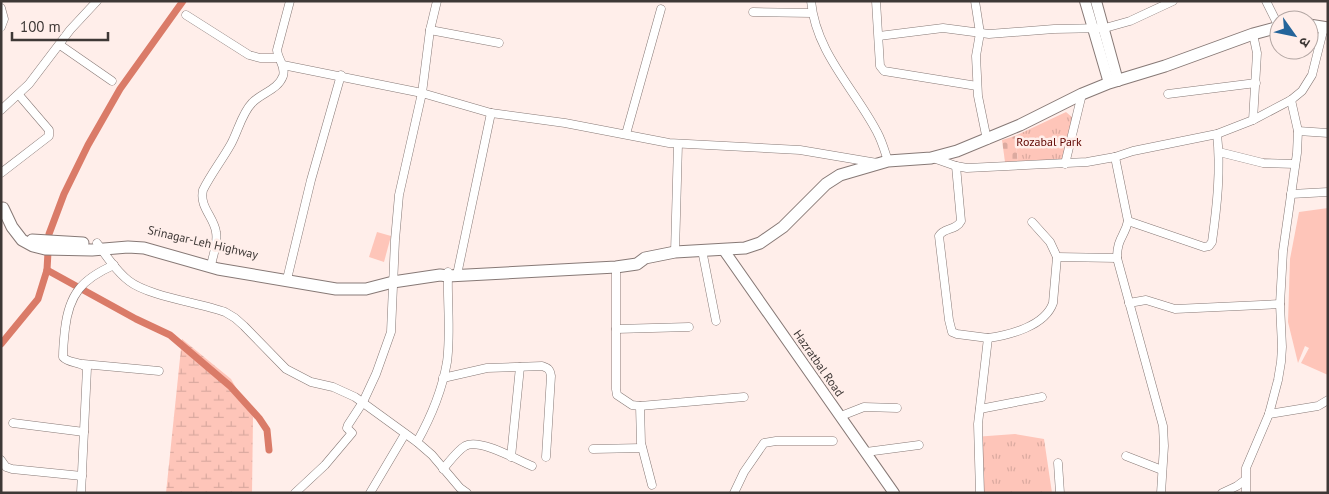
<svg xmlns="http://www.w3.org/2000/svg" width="1329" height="494" viewBox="0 0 1329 494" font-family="'PT Sans','Noto Sans Devanagari',sans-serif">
  <defs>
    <pattern id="wetland-marsh" width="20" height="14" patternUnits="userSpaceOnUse" patternTransform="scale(1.25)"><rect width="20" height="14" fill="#fec5b9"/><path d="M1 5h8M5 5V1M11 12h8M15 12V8" fill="none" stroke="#dbaaa0"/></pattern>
    <pattern id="cemetery-stones" width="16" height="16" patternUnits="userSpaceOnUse" patternTransform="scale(1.25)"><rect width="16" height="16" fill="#fec5b9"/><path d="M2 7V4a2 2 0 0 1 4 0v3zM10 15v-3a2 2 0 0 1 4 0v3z" fill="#dbaaa0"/></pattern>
    <pattern id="park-tufts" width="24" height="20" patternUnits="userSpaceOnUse" patternTransform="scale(1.25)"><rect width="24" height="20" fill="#fec5b9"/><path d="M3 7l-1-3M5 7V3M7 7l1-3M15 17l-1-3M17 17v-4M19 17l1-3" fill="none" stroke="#dbaaa0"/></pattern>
  </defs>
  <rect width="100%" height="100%" fill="#ffeeea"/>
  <!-- wetland -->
  <path fill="url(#wetland-marsh)" d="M182 339 231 379 253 417 252 493H166Z"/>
  <!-- cemetery -->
  <path fill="url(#cemetery-stones)" d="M1015 136 1018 161 1005 162 1002 140Z"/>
  <!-- park -->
  <g fill="url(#park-tufts)">
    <path d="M1066 112 1073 118 1064 159 1018 161 1015 136Z"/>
    <path d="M1015 434 1044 439 1052 493H978L974 437Z"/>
  </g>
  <!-- pitch -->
  <g fill="#fec5b9">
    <path d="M1328 208V375L1301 363 1309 348 1305 346 1298 363 1288 322 1290 259 1299 212Z"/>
    <path d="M377 232 391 236 384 262 369 257Z"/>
  </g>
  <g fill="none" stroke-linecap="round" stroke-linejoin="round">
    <!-- canal -->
    <g stroke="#da7b68" stroke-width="7">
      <path d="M47 270 136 319 170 335 230 386 259 418 267 430 269 450"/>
      <path d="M1 344 38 299 47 270 49 234 64 194 88 145 120 89 183 1"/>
    </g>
    <defs>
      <g id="minor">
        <path d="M811 1C816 53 854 88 877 132 882 141 885 152 888 161"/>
        <path d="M876 1 880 66 884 71 977 86"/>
        <path d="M975 1 980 33 976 56 978 96 987 140"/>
        <path d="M1266 1 1279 27"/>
        <path d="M1 8 4 19 1 27"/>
        <path d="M753 12 812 13"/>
        <path d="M186 15 249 55 260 58H278"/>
        <path d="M430 30 499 43"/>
        <path d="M1253 34 1257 53 1253 120"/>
        <path d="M879 36 943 28 989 34 1054 29 1105 28 1130 21 1173 1"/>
        <path d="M60 45 112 81"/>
        <path d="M283 65 422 93 491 113 565 123 669 143 800 150 877 163"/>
        <path d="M1168 94 1256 83"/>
        <path d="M1 110 29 84 70 30 97 1"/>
        <path d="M1298 131 1328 133"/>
        <path d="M626 134 661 9"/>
        <path d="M1219 152 1263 163 1295 164"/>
        <path d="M1115 157 1128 221C1125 236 1117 238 1117 258L1163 426 1164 446 1161 493"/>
        <path d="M933 158 956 166 967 168 1087 162 1115 157 1133 151 1217 134 1253 120 1291 100 1302 91 1312 75 1324 27"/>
        <path d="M1065 164 1082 94"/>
        <path d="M956 166 961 221C956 231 944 227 939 236L949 320 952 332 957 334 988 338 978 424 980 493"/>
        <path d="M1 173 49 136V130L19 95"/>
        <path d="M1291 194 1328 192"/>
        <path d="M1128 221 1204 247 1209 246 1212 242C1217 206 1221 170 1217 134"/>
        <path d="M97 243C106 256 117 272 129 281 148 296 200 303 225 312L235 318 244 326 286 369 311 382 333 387 355 397 417 442 432 455 460 488 467 493"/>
        <path d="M702 250 716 321"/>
        <path d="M675 252 678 144"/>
        <path d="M1057 257 1117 258"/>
        <path d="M212 261C214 252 218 242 216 232 214 217 199 207 203 190 211 174 222 160 231 144 238 131 242 113 252 103 261 93 278 90 283 76 286 66 278 60 277 50L290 1"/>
        <path d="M616 267V389L617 395 632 405 640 406 744 397"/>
        <path d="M458 270 491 113"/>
        <path d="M288 275 311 180 341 75"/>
        <path d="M1129 303 1146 300 1175 309 1280 304"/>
        <path d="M616 329 689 327"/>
        <path d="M988 338C1010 335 1045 326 1053 303L1057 257 1050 242 1032 222"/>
        <path d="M83 364 159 371"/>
        <path d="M443 378 487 368 542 366C548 368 550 369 551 376L546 457"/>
        <path d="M640 406 641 443 652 485"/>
        <path d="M980 409 1042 397"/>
        <path d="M1269 414 1318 406 1328 400"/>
        <path d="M841 416 864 407 897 408"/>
        <path d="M13 423 84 432"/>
        <path d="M417 442C431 417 442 391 447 362 451 332 447 302 448 272"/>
        <path d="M593 449 642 448"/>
        <path d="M866 452 919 445"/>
        <path d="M1126 456 1162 470"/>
        <path d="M511 457 520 367"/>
        <path d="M1 460 6 467 12 469 82 476"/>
        <path d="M1058 463 1060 493"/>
        <path d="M443 469C450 461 457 451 465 446 480 438 517 460 532 466"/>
        <path d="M81 493 87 368C81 361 69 364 63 357 63 347 64 338 65 329 69 294 82 279 114 265"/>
        <path d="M295 493 325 465 352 433 347 428 348 425 363 402 376 374 391 332 395 240 399 195 422 93 430 30 437 1"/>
        <path d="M370 493 405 434"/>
        <path d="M734 493 744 472 764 443 776 441H833"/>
        <path d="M1222 493 1237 486 1245 480"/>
        <path d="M1246 493V468L1269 414 1278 380 1281 362 1282 347 1280 304 1283 251 1297 153 1298 131 1291 100"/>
      </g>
      <g id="major">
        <path d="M1085 1 1109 83"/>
        <path d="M1096 1 1118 81"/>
        <path d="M723 249 894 493"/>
      </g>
      <g id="highway">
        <path d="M1309 25 1328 28"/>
        <path d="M3 208 12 227 22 240 33 246 45 249 92 250 128 247 144 248 218 269 336 289H366L393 282 440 275 448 276 616 267 637 264 645 258 675 252 745 248 760 243 783 227 826 184 840 175 888 161 931 158 957 151 1020 125 1082 94 1109 83 1165 66 1253 34 1279 27"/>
        <path d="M32 240 83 243"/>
      </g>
    </defs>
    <!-- minor casing -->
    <use href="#minor" stroke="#877976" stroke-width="9"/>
    <!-- major casing -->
    <use href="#major" stroke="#877976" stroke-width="12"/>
    <!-- highway casing -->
    <use href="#highway" stroke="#877976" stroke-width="13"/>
    <!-- minor -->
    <use href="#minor" stroke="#fff" stroke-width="8"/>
    <!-- major -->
    <use href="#major" stroke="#fff" stroke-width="10"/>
    <!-- highway -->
    <use href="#highway" stroke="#fff" stroke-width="11"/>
  </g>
  <g text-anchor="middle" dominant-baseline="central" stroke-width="5" stroke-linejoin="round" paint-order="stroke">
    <!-- park labels -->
    <g font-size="12" fill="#5f0600" stroke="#ffeeea">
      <text x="1049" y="141">Rozabal Park</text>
    </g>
    <!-- street labels -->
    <g font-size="12" fill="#3e3836" stroke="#ffeeea">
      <text transform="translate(203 242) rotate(13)">Srinagar-Leh Highway</text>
      <text transform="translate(819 363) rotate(55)">Hazratbal Road</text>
    </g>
  </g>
  <!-- border -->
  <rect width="1329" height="494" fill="none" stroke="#3e3836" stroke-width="5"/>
  <!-- north arrow -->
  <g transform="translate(1294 35) rotate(123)"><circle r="24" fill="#ffeeea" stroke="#b2a5a2"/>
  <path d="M0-4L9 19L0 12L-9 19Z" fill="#24649a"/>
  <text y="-8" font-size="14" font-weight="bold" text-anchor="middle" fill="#3e3836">उ</text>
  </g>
  <!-- scale -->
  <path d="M12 32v8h96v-8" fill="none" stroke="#3e3836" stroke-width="2.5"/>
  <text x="20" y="32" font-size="15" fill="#3e3836" stroke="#ffeeea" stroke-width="4" paint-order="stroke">100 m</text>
</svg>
